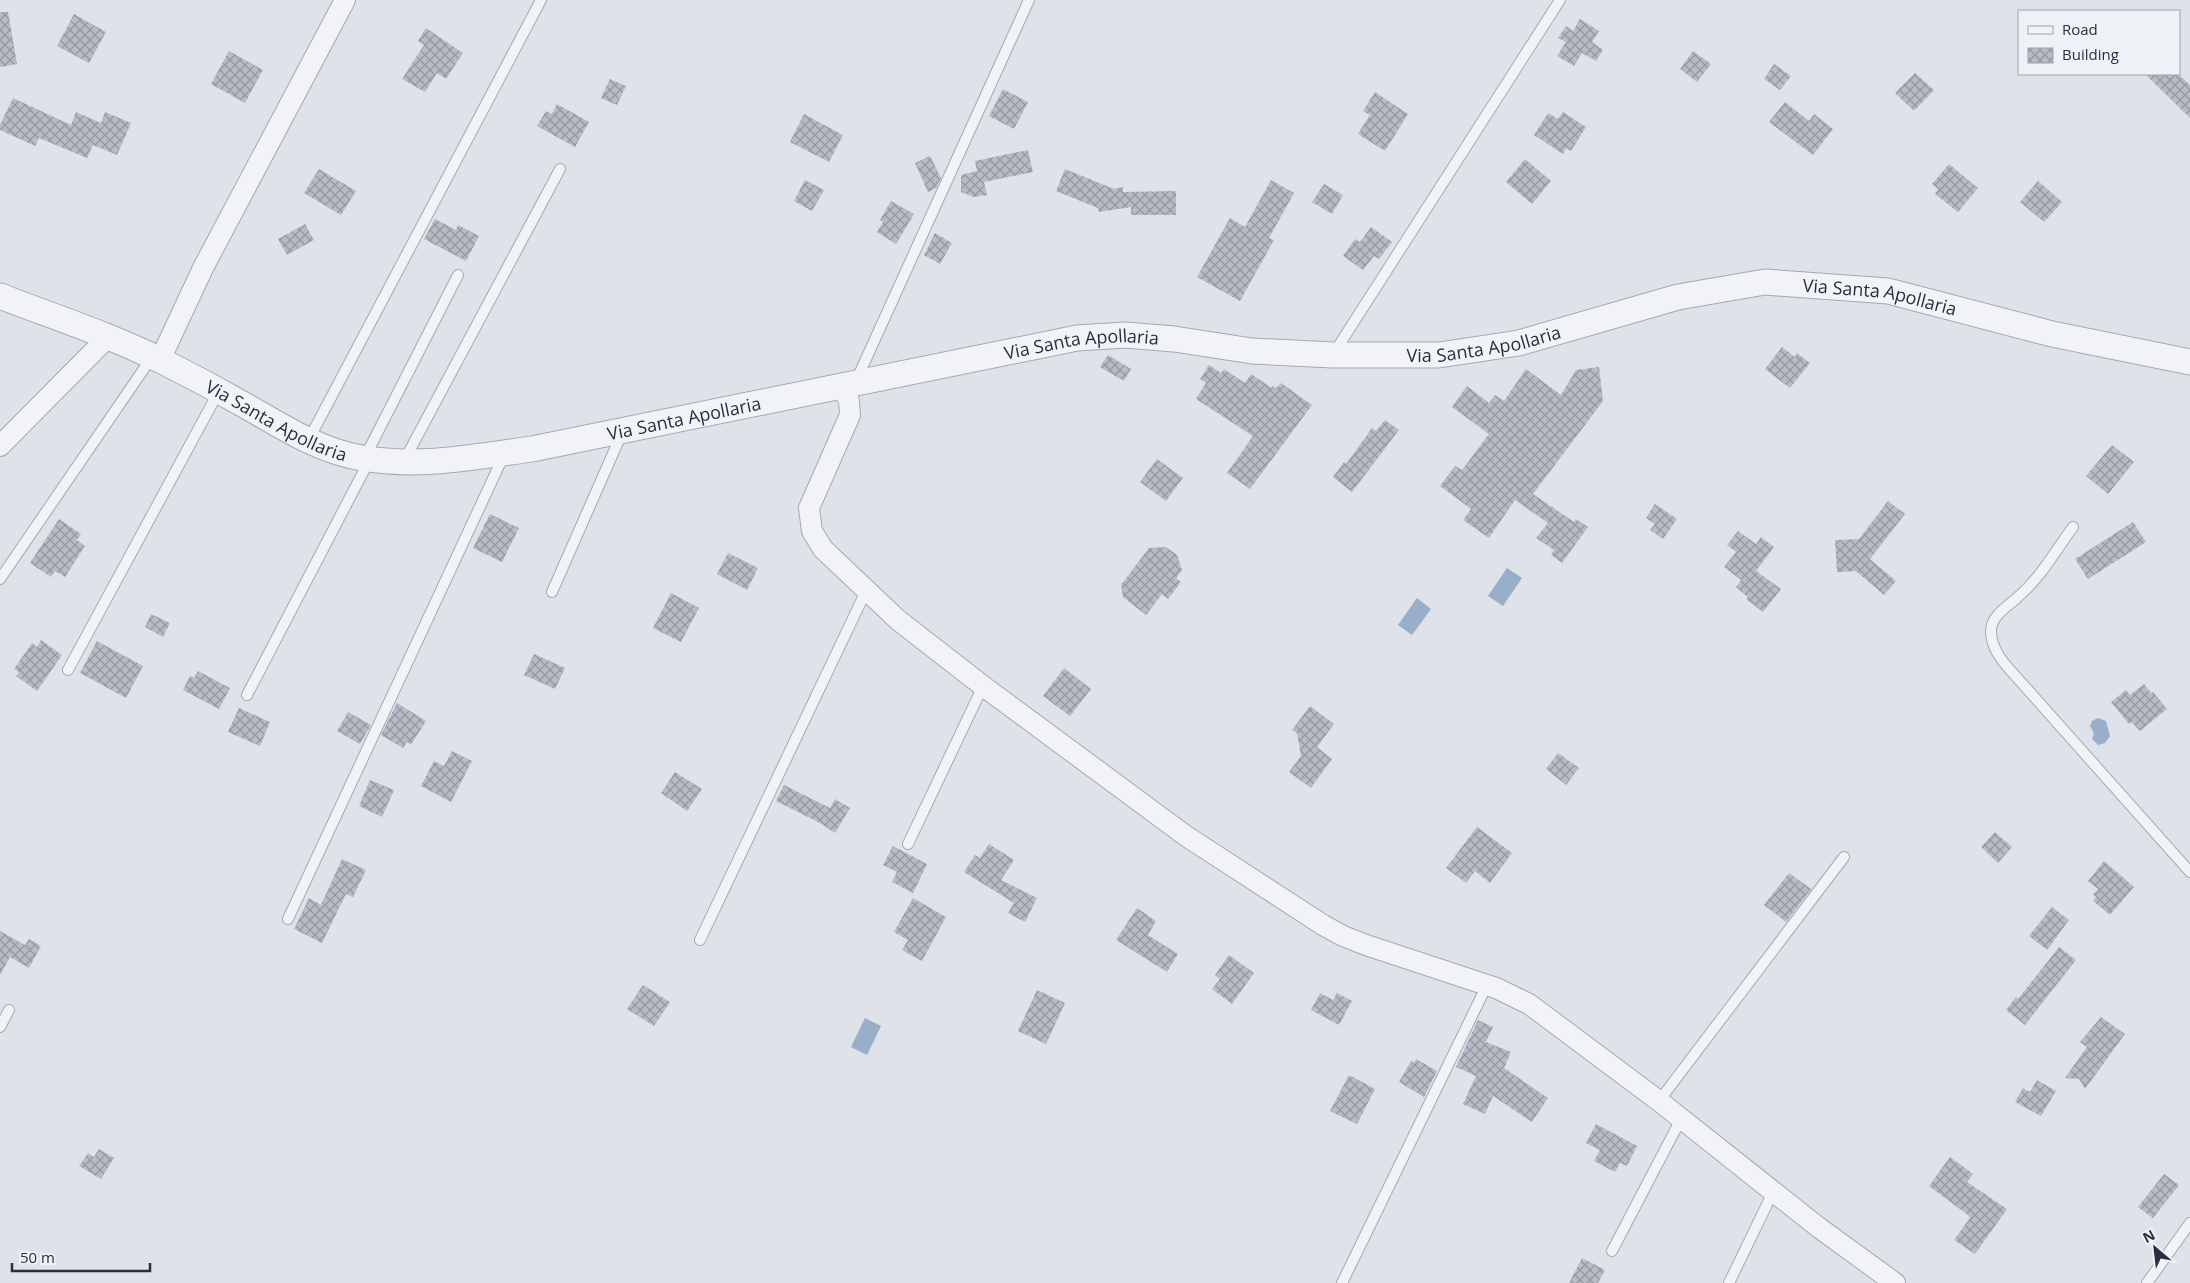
<svg xmlns="http://www.w3.org/2000/svg" width="2190" height="1283" viewBox="0 0 2190 1283" font-family="'Open Sans',sans-serif">
  <defs>
    <pattern id="building-cross-hatch" width="8" height="8" patternUnits="userSpaceOnUse" patternTransform="scale(1.25)"><rect width="8" height="8" fill="#b6bbc5"/><path d="M0 0l8 8M0 8l8-8" fill="none" stroke="#9498a1"/></pattern>
  </defs>
  <rect width="100%" height="100%" fill="#dfe2e8"/>
  <!-- water -->
  <g fill="#99aec9">
    <path d="M1507 568 1522 578 1503 606 1488 596Z"/>
    <path d="M1417 598 1431 609 1412 635 1398 625Z"/>
    <path d="M2098 718 2106 721 2110 736 2105 743 2098 745 2092 739 2094 733 2090 726 2092 721Z"/>
    <path d="M865 1018 881 1026 867 1055 851 1047Z"/>
  </g>
  <!-- building -->
  <g fill="url(#building-cross-hatch)">
    <path d="M0 12H8L17 64 0 67Z"/>
    <path d="M74 14 106 32 89 63 57 46Z"/>
    <path d="M1580 19 1599 31 1592 42 1603 50 1596 61 1582 53 1574 66 1557 56 1566 42 1558 38 1566 26 1573 31Z"/>
    <path d="M426 28 463 53 446 79 437 73 425 92 402 79 424 45 418 41Z"/>
    <path d="M229 51 263 70 245 103 211 84Z"/>
    <path d="M1693 51 1711 64 1697 82 1680 69Z"/>
    <path d="M1774 64 1791 76 1780 90 1764 79Z"/>
    <path d="M1915 73 1934 90 1914 111 1895 93Z"/>
    <path d="M2145 74H2178L2190 85V118Z"/>
    <path d="M610 79 626 86 617 105 601 98Z"/>
    <path d="M1003 89 1028 102 1014 129 989 116Z"/>
    <path d="M1375 92 1408 114 1385 151 1358 134 1370 115 1363 111Z"/>
    <path d="M13 98 71 125 76 112 101 123 105 112 131 123 117 155 93 145 87 158 39 138 35 146 0 130V125Z"/>
    <path d="M1785 102 1809 121 1814 114 1833 129 1813 155 1769 122Z"/>
    <path d="M557 104 589 122 575 147 537 126 546 111 552 114Z"/>
    <path d="M1563 112 1586 127 1571 151 1566 148 1563 154 1534 135 1548 113 1558 119Z"/>
    <path d="M804 114 843 135 829 162 790 142Z"/>
    <path d="M1028 150 1033 172 984 182 987 195 974 197 961 192V175L977 171 975 161Z"/>
    <path d="M930 156 941 178 936 188 928 192 915 163Z"/>
    <path d="M1525 159 1551 181 1532 204 1506 182Z"/>
    <path d="M1949 164 1978 188 1958 212 1935 194 1938 189 1932 184Z"/>
    <path d="M319 169 356 191 341 215 304 193Z"/>
    <path d="M1065 169 1114 189 1123 187V192L1176 191V215H1131V207L1099 212 1098 208 1056 191Z"/>
    <path d="M805 180 824 190 812 211 794 201Z"/>
    <path d="M1271 180 1294 193 1269 238 1274 240 1240 301 1197 277 1230 218 1245 227Z"/>
    <path d="M2038 181 2062 202 2044 222 2020 202Z"/>
    <path d="M1324 184 1343 195 1332 214 1312 202Z"/>
    <path d="M891 201 914 214 896 244 877 232 883 222 880 220Z"/>
    <path d="M435 219 456 230 458 225 479 236 466 261 424 239Z"/>
    <path d="M305 224 314 240 287 255 278 239Z"/>
    <path d="M1371 227 1392 242 1379 259 1374 256 1363 270 1343 256 1355 239 1360 242Z"/>
    <path d="M935 233 952 243 940 264 924 255Z"/>
    <path d="M1782 347 1795 357 1797 353 1810 363 1790 388 1765 369Z"/>
    <path d="M1108 355 1131 369 1124 381 1100 367Z"/>
    <path d="M1209 365 1221 373 1224 369 1245 383 1251 374 1272 388 1273 386 1276 388 1281 383 1312 405 1250 489 1227 473 1253 436 1196 399 1206 383 1200 379Z"/>
    <path d="M1599 367 1603 401 1533 494 1574 522 1576 519 1588 527 1562 563 1551 555 1554 550 1536 538 1548 523 1515 500 1489 538 1463 520 1471 509 1440 486 1455 466 1462 470 1489 434 1452 407 1467 386 1489 403 1495 395 1504 401 1526 369 1561 395 1576 370Z"/>
    <path d="M1385 420 1399 430 1352 492 1333 477 1344 462 1346 464 1372 428 1376 431Z"/>
    <path d="M2112 445 2134 462 2108 494 2086 476Z"/>
    <path d="M1157 459 1183 478 1166 501 1140 482Z"/>
    <path d="M1888 501 1905 514 1870 559 1896 581 1884 595 1856 571 1837 572 1835 540 1859 539Z"/>
    <path d="M1655 504 1677 519 1663 539 1650 530 1655 524 1646 518Z"/>
    <path d="M490 514 519 528 502 562 473 548Z"/>
    <path d="M59 519 81 534 77 540 85 546 65 577 55 571 51 577 30 563Z"/>
    <path d="M2133 522 2146 542 2088 579 2075 559Z"/>
    <path d="M1738 531 1756 544 1761 537 1774 547 1756 571 1781 589 1763 612 1746 599 1748 597 1736 587 1741 580 1724 567 1736 552 1727 545Z"/>
    <path d="M1166 547 1177 555 1182 570 1176 578 1181 582 1168 599 1162 594 1146 615 1123 597 1121 585 1149 548Z"/>
    <path d="M728 553 758 568 747 590 717 574Z"/>
    <path d="M671 593 699 608 681 642 653 628Z"/>
    <path d="M151 614 170 623 163 637 145 627Z"/>
    <path d="M41 640 62 655 37 691 16 676 19 672 14 669 32 643 37 647Z"/>
    <path d="M97 641 143 666 126 698 80 673Z"/>
    <path d="M534 654 565 668 555 689 524 675Z"/>
    <path d="M1064 668 1091 689 1070 716 1043 696Z"/>
    <path d="M198 671 230 688 219 709 183 690 190 676 194 678Z"/>
    <path d="M2144 684 2151 693 2153 692 2167 709 2140 731 2132 722 2129 724 2111 702 2126 690 2130 695Z"/>
    <path d="M397 703 426 721 411 745 407 742 403 748 381 735Z"/>
    <path d="M1310 706 1334 724 1317 747 1332 759 1311 788 1289 772 1301 756 1297 733 1292 730Z"/>
    <path d="M239 708 270 722 260 746 228 732Z"/>
    <path d="M348 712 371 725 360 744 337 731Z"/>
    <path d="M452 751 472 761 451 802 421 786 434 761 444 766Z"/>
    <path d="M1558 753 1579 768 1566 785 1546 769Z"/>
    <path d="M675 772 702 789 687 811 661 793Z"/>
    <path d="M370 780 394 790 382 817 359 806Z"/>
    <path d="M784 785 830 808 835 799 850 808 835 833 820 823 776 801Z"/>
    <path d="M1477 827 1512 853 1490 883 1475 871 1466 883 1446 868Z"/>
    <path d="M1995 832 2012 847 1998 863 1981 847Z"/>
    <path d="M989 844 1014 860 1001 880 1037 898 1025 922 1008 913 1014 903 964 872 975 855 980 858Z"/>
    <path d="M893 846 927 864 913 893 892 882 897 872 883 865Z"/>
    <path d="M342 859 366 870 353 897 346 894 322 943 294 929 309 898 321 905Z"/>
    <path d="M2104 861 2134 887 2110 915 2093 901 2096 897 2093 894 2098 889 2088 881Z"/>
    <path d="M1789 873 1811 889 1786 922 1764 905Z"/>
    <path d="M913 898 946 917 922 961 902 950 908 940 894 932Z"/>
    <path d="M2052 907 2069 920 2047 950 2029 936Z"/>
    <path d="M1137 908 1156 921 1148 935 1178 954 1167 972 1116 940Z"/>
    <path d="M0 931 25 945 29 939 41 946 29 968 10 957 0 975Z"/>
    <path d="M2059 947 2076 960 2025 1025 2006 1010 2016 997 2018 999Z"/>
    <path d="M1229 955 1254 973 1232 1004 1212 989 1220 979 1215 975Z"/>
    <path d="M643 985 670 1002 654 1026 627 1009Z"/>
    <path d="M1037 990 1065 1003 1046 1044 1018 1031Z"/>
    <path d="M1320 993 1333 1000 1337 993 1352 1001 1339 1025 1311 1010Z"/>
    <path d="M2101 1017 2125 1034 2085 1089 2079 1079 2065 1078 2087 1047 2080 1042Z"/>
    <path d="M1478 1020 1493 1027 1486 1042 1511 1052 1504 1068 1548 1098 1532 1122 1493 1096 1485 1114 1463 1104 1476 1076 1456 1067Z"/>
    <path d="M1416 1059 1437 1071 1424 1097 1399 1082 1411 1061 1414 1063Z"/>
    <path d="M1349 1075 1375 1089 1357 1124 1330 1111Z"/>
    <path d="M2037 1080 2056 1091 2041 1116 2015 1102 2023 1088 2030 1092Z"/>
    <path d="M1596 1124 1637 1146 1627 1166 1620 1163 1615 1172 1594 1161 1600 1150 1586 1143Z"/>
    <path d="M99 1149 114 1158 101 1179 79 1166 88 1153 94 1157Z"/>
    <path d="M1950 1157 1973 1174 1967 1182 2007 1209 1975 1254 1954 1240 1970 1218 1968 1215 1929 1186Z"/>
    <path d="M2164 1174 2179 1185 2153 1218 2138 1207Z"/>
    <path d="M1582 1258 1605 1270 1598 1283H1569Z"/>
  </g>
  <g fill="none" stroke-linecap="round" stroke-linejoin="round">
    <defs>
      <g id="service">
        <path d="M1334 353 1560 0"/>
        <path d="M856 381 1029 0"/>
        <path d="M308 441 541 0"/>
        <path d="M364 459 458 275"/>
        <path d="M404 461 560 169"/>
        <path d="M2073 527C2056 550 2041 577 2019 596 2009 606 1991 615 1991 631 1991 647 2001 660 2011 671L2190 872"/>
        <path d="M0 579 152 357"/>
        <path d="M552 592 622 433"/>
        <path d="M68 670 219 391"/>
        <path d="M247 695 370 459"/>
        <path d="M908 844 983 686"/>
        <path d="M288 919 504 455"/>
        <path d="M700 940 866 591"/>
        <path d="M0 1027 9 1010"/>
        <path d="M1659 1101 1844 857"/>
        <path d="M1612 1251 1681 1119"/>
        <path d="M1342 1283 1487 985"/>
        <path d="M1729 1283 1773 1192"/>
        <path d="M2147 1283 2190 1223"/>
      </g>
      <g id="minor">
        <path d="M160 360 203 268 345 0"/>
        <path d="M842 387 849 401 850 415 809 508 812 531 823 549 898 620 983 686 1186 836 1323 925 1343 936 1366 945 1496 988 1529 1004 1659 1101 1818 1227 1895 1283"/>
        <path d="M0 446 108 337"/>
      </g>
      <g id="tertiary">
        <path id="s1" d="M0 296C54 317 110 335 162 361 190 375 218 390 246 406 283 427 319 451 362 458 419 468 475 457 532 449L1077 338 1125 335 1174 339 1252 351 1333 355H1439L1519 343 1678 297 1765 282 1888 291 2052 334 2190 362"/>
      </g>
    </defs>
    <!-- service casing -->
    <use href="#service" stroke="#a4a9b2" stroke-width="12"/>
    <!-- minor casing -->
    <use href="#minor" stroke="#a4a9b2" stroke-width="22"/>
    <!-- tertiary casing -->
    <use href="#tertiary" stroke="#a4a9b2" stroke-width="27"/>
    <!-- service -->
    <use href="#service" stroke="#f2f3f7" stroke-width="10"/>
    <!-- minor -->
    <use href="#minor" stroke="#f2f3f7" stroke-width="20"/>
    <!-- tertiary -->
    <use href="#tertiary" stroke="#f2f3f7" stroke-width="25"/>
  </g>
  <g text-anchor="middle" dominant-baseline="central" stroke-width="4.5" stroke-linejoin="round" paint-order="stroke">
    <!-- street labels -->
    <g font-size="18" fill="#282f40" stroke="#eef1f6">
      <text stroke="none"><textPath href="#s1" startOffset="1939">Via Santa Apollaria</textPath></text>
      <text stroke="none"><textPath href="#s1" startOffset="1534">Via Santa Apollaria</textPath></text>
      <text stroke="none"><textPath href="#s1" startOffset="1129">Via Santa Apollaria</textPath></text>
      <text stroke="none"><textPath href="#s1" startOffset="304">Via Santa Apollaria</textPath></text>
      <text stroke="none"><textPath href="#s1" startOffset="724">Via Santa Apollaria</textPath></text>
    </g>
  </g>
  <!-- legend -->
  <rect x="2018" y="10" width="162" height="65" fill="#eef1f6" stroke="#9fa3ad"/>
  <rect x="2028" y="26" width="25" height="8" fill="#f2f3f7" stroke="#9fa3ad"/>
  <text x="2062" y="35" font-size="15" fill="#282f40">Road</text>
  <rect x="2028" y="48" width="25" height="15" fill="url(#building-cross-hatch)" stroke="#9fa3ad"/>
  <text x="2062" y="60" font-size="15" fill="#282f40">Building</text>
  <!-- north arrow -->
  <g transform="translate(2155 1248) rotate(332)" stroke="#eef1f6" stroke-width="4" paint-order="stroke">
  <path d="M0-4L9 19L0 12L-9 19Z" fill="#282f40"/>
  <text y="-8" font-size="14" font-weight="bold" text-anchor="middle" fill="#282f40">N</text>
  </g>
  <!-- scale -->
  <path d="M12 1263v8h138v-8" fill="none" stroke="#282f40" stroke-width="2.5"/>
  <text x="20" y="1263" font-size="15" fill="#282f40" stroke="#eef1f6" stroke-width="4" paint-order="stroke">50 m</text>
</svg>
